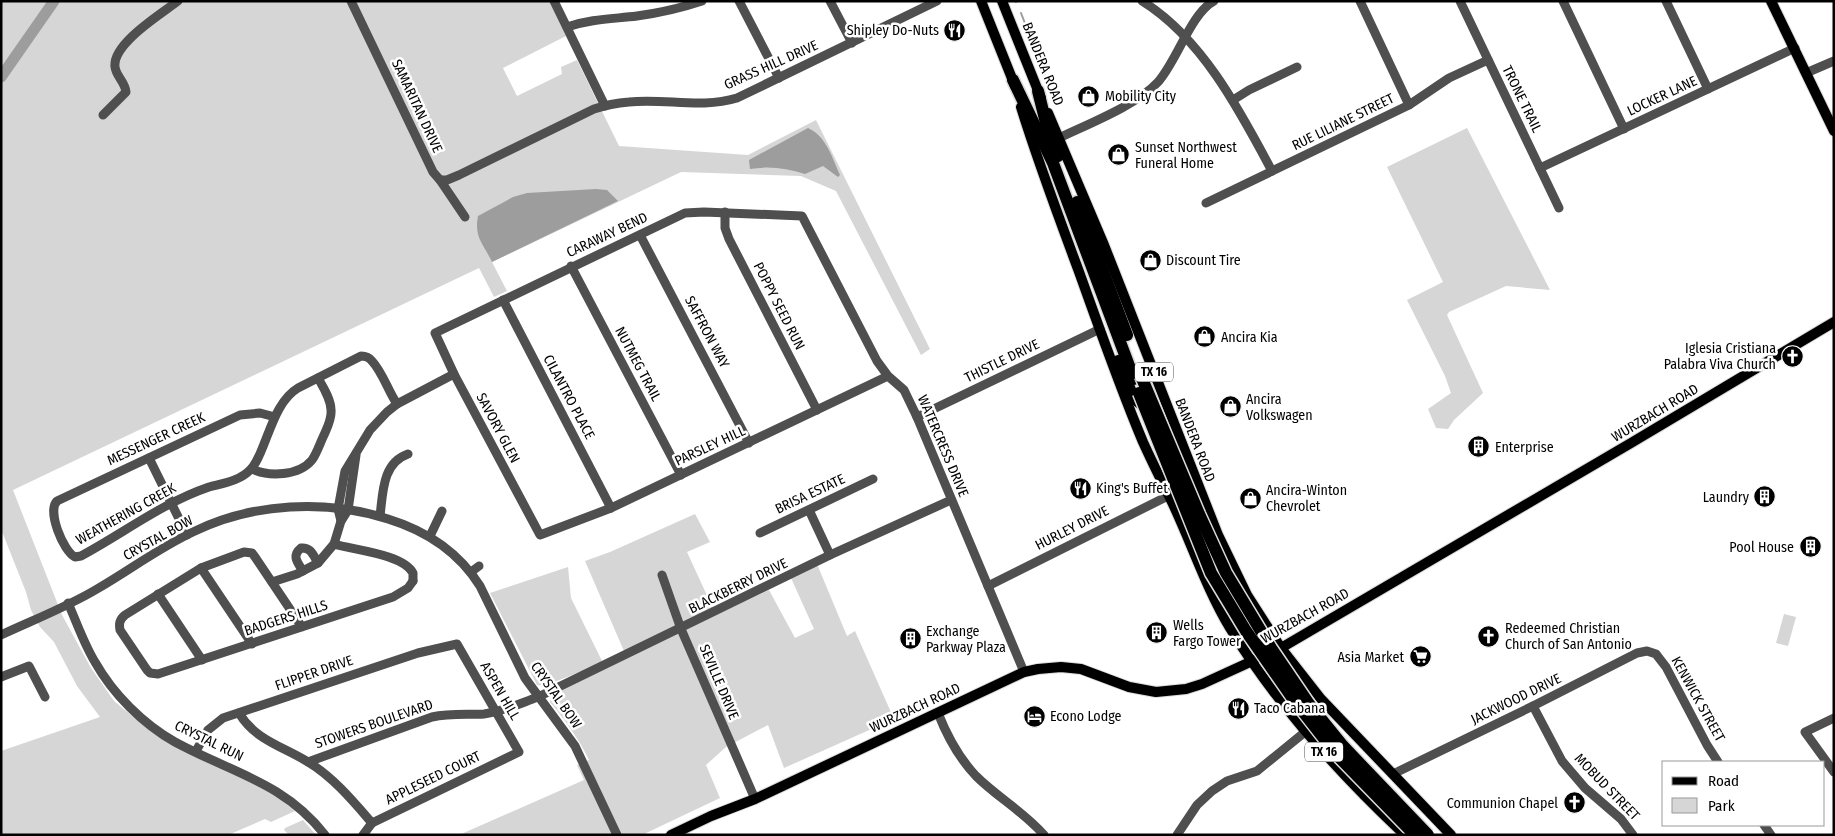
<svg xmlns="http://www.w3.org/2000/svg" width="1835" height="836" viewBox="0 0 1835 836" font-family="'Fira Sans Condensed',sans-serif">
  <rect width="100%" height="100%" fill="#fff"/>
  <!-- green -->
  <g fill="#d6d6d6">
    <path d="M1 1H549L566 36 503 68 517 96 562 74 561 67 577 60 619 146 748 155 816 120 930 349 921 355 836 191 801 176 681 172 492 262 507 291 494 297 479 268 13 490 62 615 91 668 114 701 149 730 182 751 256 784 284 802 295 811 271 822 265 819 228 835H1V751L100 717 77 686 54 642 40 627 31 610 26 592 1 529Z"/>
    <path d="M1467 128 1550 290 1506 286 1449 312 1447 315 1483 393 1454 420 1448 429 1436 428 1428 409 1451 393 1445 376 1407 300 1443 282 1387 167Z"/>
    <path d="M695 514 710 542 687 552 716 615 769 590 795 638 814 629 791 578 817 564 847 636 855 631 894 719 784 768 768 725 726 747 706 765 720 798 642 835H459L584 780 577 765 589 760C579 739 565 720 550 702L552 694 627 658 585 561 610 552Z"/>
    <path d="M568 567 571 598 603 663 544 686 537 685 490 593Z"/>
    <path d="M1784 614 1796 617 1788 646 1776 643Z"/>
    <path d="M303 820 316 835H289L284 830 285 828Z"/>
  </g>
  <!-- water -->
  <g fill="#9d9d9d">
    <path d="M808 128C826 136 832 157 840 175L838 177 823 166 805 174C786 168 769 166 750 169L749 160Z"/>
    <path d="M596 189 607 190 618 201 492 262C483 243 474 238 478 216L513 197 527 193Z"/>
  </g>
  <g fill="none" stroke-linecap="round" stroke-linejoin="round">
    <!-- stream -->
    <g stroke="#9d9d9d" stroke-width="2">
      <path d="M1016 1V2"/>
      <path d="M1021 13 1051 91"/>
    </g>
    <!-- river -->
    <path stroke="#9d9d9d" stroke-width="11" d="M1 77 54 1"/>
    <defs>
      <g id="major">
        <path d="M981 1 1015 86"/>
        <path d="M1002 1 1041 98"/>
        <path d="M1771 1 1834 131"/>
        <path d="M1021 107C1038 162 1058 215 1078 269 1099 327 1119 385 1143 442 1152 462 1162 482 1172 502 1192 544 1206 588 1230 628 1277 705 1339 773 1405 835"/>
        <path d="M1048 113 1104 245 1218 535 1247 595 1281 648 1321 699 1451 835"/>
        <path d="M1118 360 1136 401 1140 404 1145 403"/>
        <path d="M671 835 711 816 755 799 1024 672 1038 669 1061 667 1081 669 1129 687 1156 692 1186 689 1202 684 1281 648 1631 443 1834 322"/>
      </g>
      <g id="highway">
        <path d="M1013 80 1053 163 1134 379"/>
        <path d="M1038 91 1049 135 1058 156"/>
        <path d="M1077 202 1127 335"/>
      </g>
    </defs>
    <!-- major casing -->
    <use href="#major" stroke="#dbdbdb" stroke-width="12"/>
    <!-- highway casing -->
    <use href="#highway" stroke="#dbdbdb" stroke-width="15"/>
    <!-- minor -->
    <g stroke="#4f4f4f" stroke-width="9">
      <path d="M351 1 433 172 440 180 465 217"/>
      <path d="M554 1 605 106"/>
      <path d="M739 1 779 78"/>
      <path d="M830 1 852 43"/>
      <path d="M1142 1C1202 38 1240 111 1272 171"/>
      <path d="M1360 1 1409 105"/>
      <path d="M1460 1 1559 208"/>
      <path d="M1563 1 1624 129"/>
      <path d="M1666 1 1708 89"/>
      <path d="M567 27C591 19 612 19 637 16 659 13 681 8 702 1"/>
      <path d="M1806 73 1834 61"/>
      <path d="M1233 100 1249 90 1297 67"/>
      <path d="M103 115 126 92C125 82 116 76 115 67 112 44 161 14 178 1"/>
      <path d="M1059 138C1088 124 1137 105 1158 82 1177 61 1191 13 1214 1"/>
      <path d="M1540 168 1795 48"/>
      <path d="M440 180H447L459 175 594 109C606 105 617 103 629 102 665 98 701 109 737 98L937 1"/>
      <path d="M1206 203 1409 105 1449 78 1488 60"/>
      <path d="M725 212V228L729 239 817 410"/>
      <path d="M640 235 749 443"/>
      <path d="M571 266 681 475"/>
      <path d="M503 300 611 508"/>
      <path d="M888 376 611 508 540 535 454 374 435 333 685 213 704 212 802 216 877 361 888 376 904 390 917 417 1024 672"/>
      <path d="M275 417 260 413 240 415 57 501C47 511 63 551 75 557L81 556C124 533 162 503 209 487 224 483 240 481 251 469 256 464 259 456 262 449 271 428 278 400 298 388L361 356C366 356 369 357 372 361 383 373 388 391 397 404"/>
      <path d="M917 417 1100 329"/>
      <path d="M149 458 187 535"/>
      <path d="M252 469C269 477 299 476 312 460 317 453 320 443 324 435 327 428 332 419 331 410 331 399 323 387 318 378"/>
      <path d="M809 510 830 555"/>
      <path d="M380 516C383 493 382 463 408 454"/>
      <path d="M341 521 338 509 345 471 370 430 387 412 397 404 454 374"/>
      <path d="M760 533 873 479"/>
      <path d="M430 536 442 511"/>
      <path d="M334 544C353 550 403 554 413 573V581"/>
      <path d="M201 568 252 644"/>
      <path d="M303 571C298 563 291 556 301 548 311 547 313 555 318 563"/>
      <path d="M471 572 479 566"/>
      <path d="M662 575 681 629 755 799"/>
      <path d="M272 582 297 574 318 563 334 544 341 521 348 510 356 455"/>
      <path d="M988 586 1168 496"/>
      <path d="M158 594 202 660"/>
      <path d="M68 603C77 623 84 644 95 662 113 694 143 724 175 742 230 772 284 782 325 835"/>
      <path d="M302 627 255 557 252 553 244 552 201 568 125 615C119 620 119 624 120 630L147 670 150 673 158 674 393 597 408 588 413 581"/>
      <path d="M1 635C33 620 67 607 97 589 130 570 160 547 195 531 253 503 326 499 388 519 427 531 458 551 480 586L525 678 575 746 617 835"/>
      <path d="M1 677 29 666 45 697"/>
      <path d="M1533 706 1562 761 1585 788 1621 819 1633 835"/>
      <path d="M239 713C255 740 282 746 308 762 333 777 353 801 372 823"/>
      <path d="M938 713C947 736 958 757 976 776 997 797 1024 812 1044 835"/>
      <path d="M1834 718 1805 732 1834 772"/>
      <path d="M196 751 208 730 223 718 418 653 457 644 519 752 372 823 363 835"/>
      <path d="M308 762 432 717C450 713 467 715 484 714 502 712 521 703 538 697L830 555 951 500"/>
      <path d="M1393 774 1533 706 1637 653 1647 651 1656 654 1659 658 1666 667 1707 745 1718 762"/>
      <path d="M1764 825 1771 835"/>
      <path d="M1177 835 1197 805 1212 791 1227 781 1257 771 1305 732"/>
    </g>
    <!-- major -->
    <use href="#major" stroke="#000" stroke-width="10"/>
    <!-- highway -->
    <use href="#highway" stroke="#000" stroke-width="12"/>
    <defs>
      <g id="highway-bridge">
        <path d="M1141 376 1199 514 1226 573 1271 648 1309 704 1343 746 1428 835"/>
        <path d="M1139 393 1211 573 1246 631 1294 700 1337 755 1415 835"/>
      </g>
    </defs>
    <!-- highway-bridge casing -->
    <use href="#highway-bridge" stroke="#dbdbdb" stroke-width="15" stroke-linecap="butt"/>
    <!-- highway-bridge -->
    <use href="#highway-bridge" stroke="#000" stroke-width="12"/>
  </g>
  <!-- icons -->
  <defs>
    <symbol id="restaurant-disc" viewBox="-11 -11 22 22"><circle r="9.5" fill="#000" stroke="#fff"/><path d="M-5-6h1v4h1v-4h1v4h1v-4h1v5L-1.5 .5V6h-2V.5L-5-1ZM5-6V6H3V1.5H1.5Q1.5-4 5-6Z" fill="#fff"/></symbol>
    <symbol id="shop-disc" viewBox="-11 -11 22 22"><circle r="9.5" fill="#000" stroke="#fff"/><path d="M-5-2.5h2.3a2.7 3.5 0 0 1 5.4 0H5L5.5 6h-11ZM-1.5-2.5h3a1.5 2.3 0 0 0-3 0Z" fill="#fff"/></symbol>
    <symbol id="church-disc" viewBox="-11 -11 22 22"><circle r="9.5" fill="#000" stroke="#fff"/><path d="M-1.2-6h2.4v3.5h3.3v2.4h-3.3V6h-2.4V-.1h-3.3v-2.4h3.3Z" fill="#fff"/></symbol>
    <symbol id="building-disc" viewBox="-11 -11 22 22"><circle r="9.5" fill="#000" stroke="#fff"/><path d="M-4-6H4V6H1V3H-1V6H-4ZM-2.5-4.3h1.7v1.8h-1.7ZM.8-4.3h1.7v1.8H.8ZM-2.5-1h1.7V.8h-1.7ZM.8-1h1.7V.8H.8Z" fill="#fff"/></symbol>
    <symbol id="supermarket-disc" viewBox="-11 -11 22 22"><circle r="9.5" fill="#000" stroke="#fff"/><path d="M-6-5.5h2.5l.6 2H6L4.5 2H-2.5L-4.4-4H-6ZM-1.5 3.2a1.3 1.3 0 1 0 .1 0ZM3 3.2a1.3 1.3 0 1 0 .1 0Z" fill="#fff"/></symbol>
    <symbol id="hotel-disc" viewBox="-11 -11 22 22"><circle r="9.5" fill="#000" stroke="#fff"/><path d="M-6-4.5h1.5V1H6V5H4.5V3h-9V5H-6ZM-4 0a1.8 1.8 0 1 1 3.6 0ZM.5 0V-2.5h3Q6-2.5 6 0Z" fill="#fff"/></symbol>
  </defs>
  <g fill-rule="evenodd">
    <use href="#restaurant-disc" x="942" y="18" width="25" height="25"/>
    <use href="#shop-disc" x="1076" y="84" width="25" height="25"/>
    <use href="#shop-disc" x="1106" y="142" width="25" height="25"/>
    <use href="#shop-disc" x="1138" y="248" width="25" height="25"/>
    <use href="#shop-disc" x="1192" y="324" width="25" height="25"/>
    <use href="#church-disc" x="1780" y="344" width="25" height="25"/>
    <use href="#shop-disc" x="1218" y="394" width="25" height="25"/>
    <use href="#building-disc" x="1466" y="434" width="25" height="25"/>
    <use href="#restaurant-disc" x="1068" y="476" width="25" height="25"/>
    <use href="#building-disc" x="1752" y="484" width="25" height="25"/>
    <use href="#shop-disc" x="1238" y="486" width="25" height="25"/>
    <use href="#building-disc" x="1798" y="534" width="25" height="25"/>
    <use href="#building-disc" x="1144" y="620" width="25" height="25"/>
    <use href="#church-disc" x="1476" y="624" width="25" height="25"/>
    <use href="#building-disc" x="898" y="626" width="25" height="25"/>
    <use href="#supermarket-disc" x="1408" y="644" width="25" height="25"/>
    <use href="#restaurant-disc" x="1226" y="696" width="25" height="25"/>
    <use href="#hotel-disc" x="1022" y="704" width="25" height="25"/>
    <use href="#church-disc" x="1562" y="790" width="25" height="25"/>
  </g>
  <g text-anchor="middle" dominant-baseline="central" stroke-width="5" stroke-linejoin="round" paint-order="stroke">
    <!-- shield labels -->
    <g fill="#fff" stroke="#4c4c4c" stroke-width="1">
      <rect x="1135" y="362.5" width="38" height="19" rx="4"/>
      <rect x="1305" y="742.5" width="38" height="19" rx="4"/>
    </g>
    <g font-size="12" font-weight="bold" fill="#000">
      <text x="1154" y="372">TX 16</text>
      <text x="1324" y="752">TX 16</text>
    </g>
    <!-- poi labels -->
    <g font-size="14" fill="#000" stroke="#fff" text-anchor="start">
      <text x="939" y="30" text-anchor="end">Shipley Do-Nuts</text>
      <text x="1105" y="96">Mobility City</text>
      <text x="1135" y="147">Sunset Northwest<tspan x="1135" dy="16">Funeral Home</tspan></text>
      <text x="1166" y="260">Discount Tire</text>
      <text x="1221" y="337">Ancira Kia</text>
      <text x="1776" y="348" text-anchor="end">Iglesia Cristiana<tspan x="1776" dy="16">Palabra Viva Church</tspan></text>
      <text x="1246" y="399">Ancira<tspan x="1246" dy="16">Volkswagen</tspan></text>
      <text x="1495" y="447">Enterprise</text>
      <text x="1096" y="488">King's Buffet</text>
      <text x="1266" y="490">Ancira-Winton<tspan x="1266" dy="16">Chevrolet</tspan></text>
      <text x="1749" y="497" text-anchor="end">Laundry</text>
      <text x="1794" y="547" text-anchor="end">Pool House</text>
      <text x="1173" y="625">Wells<tspan x="1173" dy="16">Fargo Tower</tspan></text>
      <text x="1505" y="628">Redeemed Christian<tspan x="1505" dy="16">Church of San Antonio</tspan></text>
      <text x="926" y="631">Exchange<tspan x="926" dy="16">Parkway Plaza</tspan></text>
      <text x="1404" y="657" text-anchor="end">Asia Market</text>
      <text x="1254" y="708">Taco Cabana</text>
      <text x="1050" y="716">Econo Lodge</text>
      <text x="1558" y="803" text-anchor="end">Communion Chapel</text>
    </g>
    <!-- street labels -->
    <g font-size="14" fill="#000" stroke="#fff">
      <text transform="translate(1043 64) rotate(68)">BANDERA ROAD</text>
      <text transform="translate(771 65) rotate(-24)">GRASS HILL DRIVE</text>
      <text transform="translate(1662 96) rotate(-25)">LOCKER LANE</text>
      <text transform="translate(1522 99) rotate(64)">TRONE TRAIL</text>
      <text transform="translate(417 106) rotate(65)">SAMARITAN DRIVE</text>
      <text transform="translate(1343 122) rotate(-26)">RUE LILIANE STREET</text>
      <text transform="translate(607 235) rotate(-25)">CARAWAY BEND</text>
      <text transform="translate(779 306) rotate(63)">POPPY SEED RUN</text>
      <text transform="translate(707 332) rotate(62)">SAFFRON WAY</text>
      <text transform="translate(1002 361) rotate(-26)">THISTLE DRIVE</text>
      <text transform="translate(638 364) rotate(62)">NUTMEG TRAIL</text>
      <text transform="translate(569 397) rotate(62)">CILANTRO PLACE</text>
      <text transform="translate(1655 413) rotate(-31)">WURZBACH ROAD</text>
      <text transform="translate(498 428) rotate(62)">SAVORY GLEN</text>
      <text transform="translate(156 439) rotate(-25)">MESSENGER CREEK</text>
      <text transform="translate(1195 440) rotate(69)">BANDERA ROAD</text>
      <text transform="translate(710 446) rotate(-25)">PARSLEY HILL</text>
      <text transform="translate(943 446) rotate(67)">WATERCRESS DRIVE</text>
      <text transform="translate(810 494) rotate(-25)">BRISA ESTATE</text>
      <text transform="translate(126 514) rotate(-29)">WEATHERING CREEK</text>
      <text transform="translate(1072 528) rotate(-27)">HURLEY DRIVE</text>
      <text transform="translate(158 538) rotate(-29)">CRYSTAL BOW</text>
      <text transform="translate(738 586) rotate(-26)">BLACKBERRY DRIVE</text>
      <text transform="translate(1305 616) rotate(-29)">WURZBACH ROAD</text>
      <text transform="translate(286 618) rotate(-18)">BADGERS HILLS</text>
      <text transform="translate(314 673) rotate(-19)">FLIPPER DRIVE</text>
      <text transform="translate(719 682) rotate(67)">SEVILLE DRIVE</text>
      <text transform="translate(500 691) rotate(60)">ASPEN HILL</text>
      <text transform="translate(556 695) rotate(55)">CRYSTAL BOW</text>
      <text transform="translate(1516 699) rotate(-26)">JACKWOOD DRIVE</text>
      <text transform="translate(1698 699) rotate(61)">KENWICK STREET</text>
      <text transform="translate(915 708) rotate(-25)">WURZBACH ROAD</text>
      <text transform="translate(374 724) rotate(-19)">STOWERS BOULEVARD</text>
      <text transform="translate(209 741) rotate(26)">CRYSTAL RUN</text>
      <text transform="translate(433 778) rotate(-26)">APPLESEED COURT</text>
      <text transform="translate(1607 787) rotate(46)">MOBUD STREET</text>
    </g>
  </g>
  <!-- border -->
  <rect width="1835" height="836" fill="none" stroke="#000000" stroke-width="5"/>
  <!-- legend -->
  <rect x="1662" y="761" width="162" height="65" fill="#ffffff" stroke="#999999"/>
  <rect x="1672" y="777" width="25" height="8" fill="#000000" stroke="#999999"/>
  <text x="1708" y="786" font-size="15" fill="#000000">Road</text>
  <rect x="1672" y="798" width="25" height="15" fill="#d6d6d6" stroke="#999999"/>
  <text x="1708" y="811" font-size="15" fill="#000000">Park</text>
</svg>
